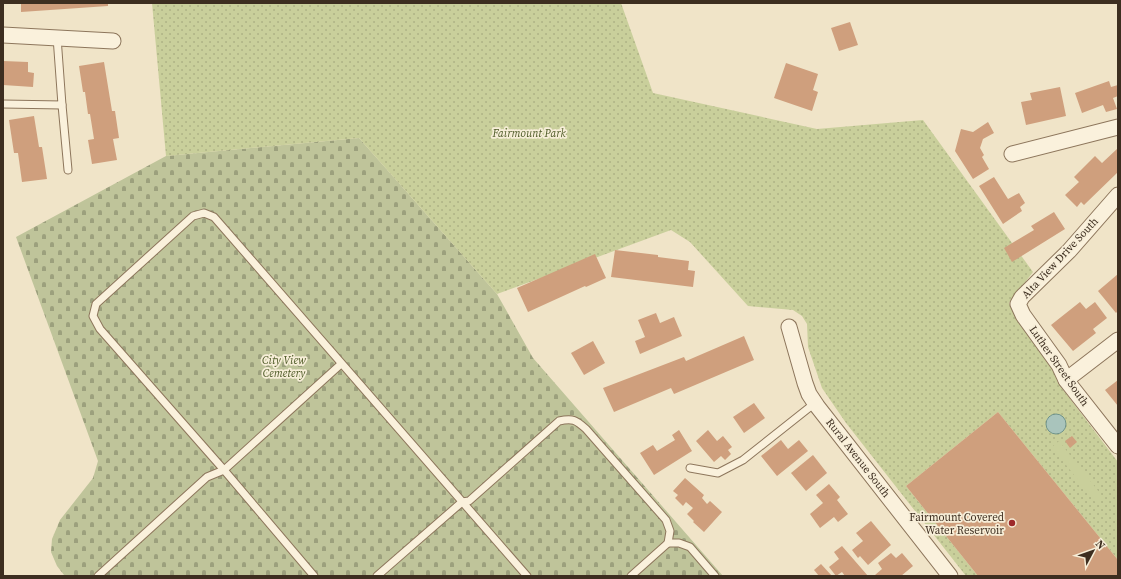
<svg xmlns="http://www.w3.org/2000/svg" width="1121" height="579" viewBox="0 0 1121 579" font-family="'Source Serif 4',serif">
  <defs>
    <pattern id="cemetery-stones" width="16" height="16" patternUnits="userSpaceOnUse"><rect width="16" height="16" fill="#bfc49a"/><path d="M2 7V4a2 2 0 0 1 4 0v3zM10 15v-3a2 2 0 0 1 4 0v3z" fill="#9ca07d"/></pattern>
    <pattern id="park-dots" width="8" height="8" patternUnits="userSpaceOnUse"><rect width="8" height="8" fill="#c9cf9b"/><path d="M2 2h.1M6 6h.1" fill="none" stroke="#aeb285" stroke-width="1.8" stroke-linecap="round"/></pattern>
  </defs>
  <rect width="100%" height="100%" fill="#f0e4c8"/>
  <!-- cemetery -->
  <path fill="url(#cemetery-stones)" d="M359 138 497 294 533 358 723 576H67L64 575 57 566 51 552 52 539 60 520 93 478 98 461 16 237 166 156Z"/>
  <!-- park -->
  <path fill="url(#park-dots)" fill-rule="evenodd" d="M152 3H621L653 93 817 129 923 120 1033 272 1009 303 1052 365 1058 383 1118 462V560L998 412 906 486 978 576H966L846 423 822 388 808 347 807 324 802 316 793 310 748 306 690 242 671 230 497 294 359 138 166 156ZM1051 415 1065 427 1064 430 1059 434 1046 420Z"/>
  <!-- pitch -->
  <path fill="#c9cf9b" d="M1059 441 1103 497 1096 503 1052 447Z"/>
  <!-- water -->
  <circle fill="#a9c4bc" stroke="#6f938a" cx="1056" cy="424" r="10"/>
  <!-- building -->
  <g fill="#cf9f7d">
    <path d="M21 3H108V6L21 12Z"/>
    <path d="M850 22 858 45 839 51 831 28Z"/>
    <path d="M3 61 28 62V72L34 73 33 87 3 85Z"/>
    <path d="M104 62 112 111H115L119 138 113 139 117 160 92 164 88 140 94 139 90 114H88L85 92H83L79 66Z"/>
    <path d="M786 63 818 74 813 90 818 92 812 111 774 98Z"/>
    <path d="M1109 81 1111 87 1118 85V96L1113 98 1117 109 1106 112 1103 105 1082 113 1075 93Z"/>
    <path d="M1060 87 1066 116 1026 125 1021 102 1032 100 1030 93Z"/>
    <path d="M34 116 39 147H42L47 179 22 182 18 153H14L9 120Z"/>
    <path d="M988 122 994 133 983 139 980 148 984 155 982 157 989 169 973 179 955 151 961 129 973 132Z"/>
    <path d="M1117 149 1118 172 1084 205 1081 202 1077 207 1065 195 1079 182 1074 177 1095 156 1102 163Z"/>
    <path d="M994 177 1008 199 1019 193 1025 203 1020 207 1022 211 1003 224 979 186Z"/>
    <path d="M1054 212 1065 229 1012 262 1004 248 1034 230 1031 226Z"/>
    <path d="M615 250 658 255V257L689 261 688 270 695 271 693 287 611 277Z"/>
    <path d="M595 254 606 278 586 287 585 286 528 312 517 288Z"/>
    <path d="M1118 274V311L1116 313 1098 291Z"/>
    <path d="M1080 302 1086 309 1095 302 1107 318 1093 329 1096 333 1073 351 1051 325Z"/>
    <path d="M656 313 660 323 674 317 682 336 640 354 635 341 645 337 638 320Z"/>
    <path d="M744 336 754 360 674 394 671 388 614 412 603 388 684 357 686 361Z"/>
    <path d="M593 341 605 363 584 375 571 353Z"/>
    <path d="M1118 380V406L1105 390Z"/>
    <path d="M754 403 765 418 744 433 733 417Z"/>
    <path d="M998 412 1118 560V576H978L906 486Z"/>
    <path d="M679 430 692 451 654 475 640 453 653 445 657 451 675 440 672 435Z"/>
    <path d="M708 430 717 441 723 436 732 447 728 450 731 454 725 460 721 456 714 462 696 441Z"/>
    <path d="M1072 436 1077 442 1070 448 1065 441Z"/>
    <path d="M781 440 788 449 799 440 808 451 777 476 761 456Z"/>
    <path d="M813 455 827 473 806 491 791 473Z"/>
    <path d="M685 478 704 495 702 498 707 504 710 501 722 512 704 532 693 522 694 521 687 514 693 508 686 502 683 506 675 498 678 495 673 491Z"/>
    <path d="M829 484 840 497 837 500 848 514 838 522 834 517 820 528 810 514 823 503 816 495Z"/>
    <path d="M871 521 891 545 868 565 860 556 858 558 852 550 863 541 856 533Z"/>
    <path d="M842 546 868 576H845L842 572 836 576 829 567 839 559 834 552Z"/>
    <path d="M891 553 896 558 902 553 913 566 901 576H876L875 575 882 569 878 563Z"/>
    <path d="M821 564 832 576H819L814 570Z"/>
  </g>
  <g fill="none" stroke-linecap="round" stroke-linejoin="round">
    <defs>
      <g id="lane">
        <path d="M3 104 62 105 57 37"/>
        <path d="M62 105 68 170"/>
        <path d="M690 468 718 473 743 460 815 403"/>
        <path d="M98 576 207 477 224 470 341 364"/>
        <path d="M314 576 224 470 100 329 93 316 96 304 193 216 204 213 214 217 527 576"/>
        <path d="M377 576 462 502 469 501 559 421C573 418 576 420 586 429L666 520 670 531 668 543"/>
        <path d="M631 576 668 543H679L690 547 715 576"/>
      </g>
      <g id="street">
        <path d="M3 35 113 41"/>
        <path d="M1012 154 1118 127"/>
        <path d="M1118 195 1069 251 1022 297 1018 304 1023 315 1059 365 1066 380 1118 446"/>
        <path d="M789 327 805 383 809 394 817 406 950 576"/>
        <path d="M1066 380 1118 340"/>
      </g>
    </defs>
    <!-- lane casing -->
    <use href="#lane" stroke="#8d765c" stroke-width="9"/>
    <!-- street casing -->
    <use href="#street" stroke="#8d765c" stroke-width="17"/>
    <!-- lane -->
    <use href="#lane" stroke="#faf1dc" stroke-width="7"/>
    <!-- street -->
    <use href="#street" stroke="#faf1dc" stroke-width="15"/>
  </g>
  <!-- markers -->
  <circle fill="#9e2a2b" stroke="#f7eed8" stroke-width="1.5" cx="1012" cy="523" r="4"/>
  <g text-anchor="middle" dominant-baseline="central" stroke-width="3.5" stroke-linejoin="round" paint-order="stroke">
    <!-- park labels -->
    <g font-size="11" font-style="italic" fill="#4d5a26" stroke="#f7eed8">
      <text x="529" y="133">Fairmount Park</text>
      <text x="284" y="360">City View<tspan x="284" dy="13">Cemetery</tspan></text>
    </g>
    <!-- street labels -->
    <g font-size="11" fill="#3d2e20" stroke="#f7eed8">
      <text transform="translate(1060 258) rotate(-47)">Alta View Drive South</text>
      <text transform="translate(1059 366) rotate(55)">Luther Street South</text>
      <text transform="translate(858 458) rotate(52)">Rural Avenue South</text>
    </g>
    <!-- poi labels -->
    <g font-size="11" fill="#3d2e20" stroke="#f7eed8" text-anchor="end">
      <text x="1004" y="517">Fairmount Covered<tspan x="1004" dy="13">Water Reservoir</tspan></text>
    </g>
  </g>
  <!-- border -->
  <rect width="1121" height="579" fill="none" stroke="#3d2e20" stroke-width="8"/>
  <!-- north arrow -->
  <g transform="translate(1093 551) rotate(49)" stroke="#f7eed8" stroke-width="3" paint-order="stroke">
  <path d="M0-3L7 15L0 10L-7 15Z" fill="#3d2e20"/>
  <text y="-6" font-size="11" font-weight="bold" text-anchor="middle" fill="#3d2e20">N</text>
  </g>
</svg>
